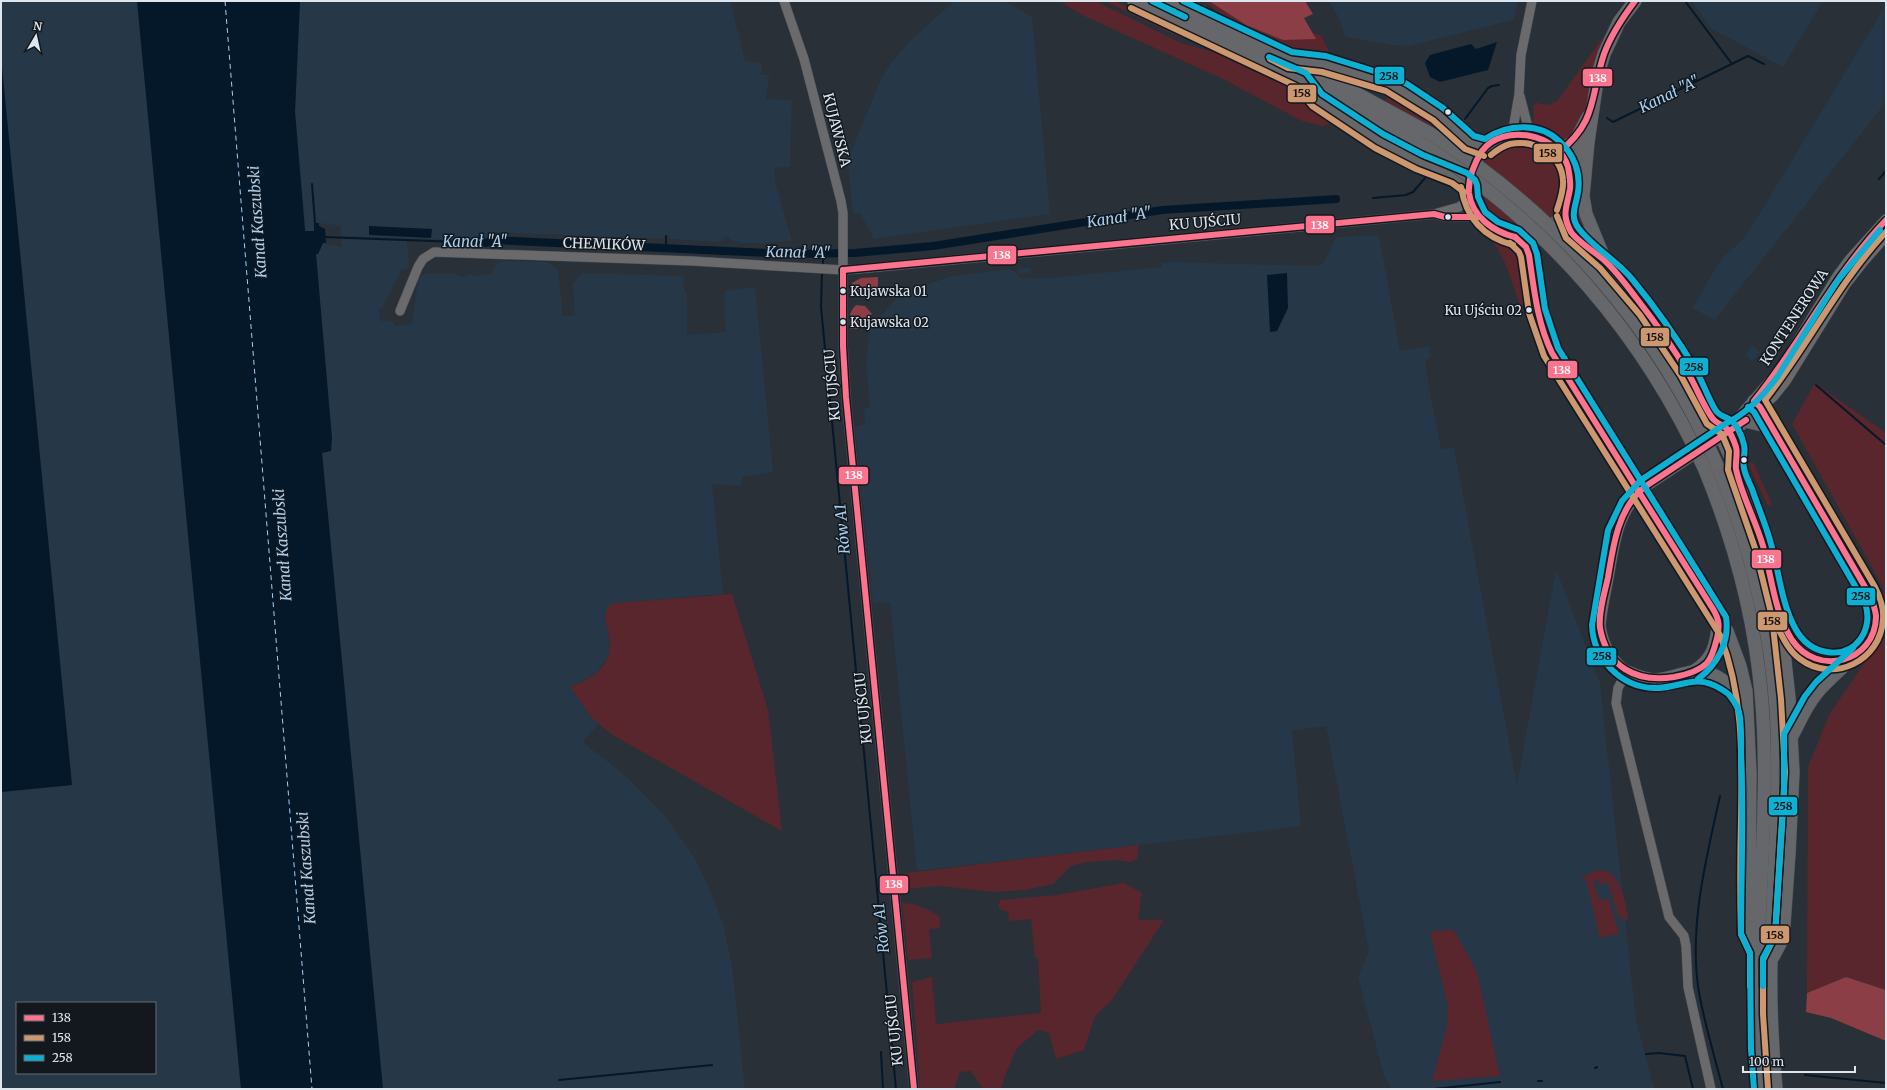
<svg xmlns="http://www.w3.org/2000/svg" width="1887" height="1090" viewBox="0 0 1887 1090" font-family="Merriweather,serif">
  <rect width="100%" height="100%" fill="#293037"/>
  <!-- built -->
  <g fill="#263747" fill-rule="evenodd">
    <path d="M1 1H137L241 1089H1V792L72 785 1 57ZM17 1003H155V1073H17Z"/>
    <path d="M300 1H730L745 61 762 63 761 75H769L766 99 792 100 790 167 774 168 776 185 792 241 763 243H741L731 240 726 236 722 241 718 242 671 239 669 236H664L662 239 487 232V238L482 241 341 236V226L319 223 314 231 306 232 295 112Z"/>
    <path d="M954 1H1005L1032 17 1050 214 874 239 860 213 853 214 848 164 850 154 881 79 891 63 910 41Z"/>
    <path d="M1329 1H1518L1513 20 1409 46 1391 45 1345 37 1340 20Z"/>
    <path d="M1691 1H1823L1783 67 1712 29Z"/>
    <path d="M1886 5V102L1715 320 1692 308 1722 258 1741 241 1749 231Z"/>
    <path d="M1379 235 1400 351 1429 346 1431 357 1427 360 1425 365 1441 449 1454 447 1517 785 1556 569 1600 683 1636 1020 1654 1089H1392L1384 1076 1358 977 1369 951 1326 726 1292 731 1301 826 917 871 890 602 873 604 855 427 865 424 864 408 870 407 866 362 870 329 900 294 951 276 1010 269 1021 278H1049L1161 267 1162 263 1173 262 1320 266 1326 259 1336 237Z"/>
    <path d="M342 239 407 241 409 266 407 269H402L382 308 379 309 380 321H389L394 323V326L412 324 418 279 423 274H455L462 277 471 274 475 276 491 274 496 265 500 261 548 262 558 269 563 316 575 315 573 283 582 273 684 276 683 286 687 295V335L726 332 724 309H726L724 291 755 287 773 472 743 477 740 486 712 484 723 594 616 603 610 605 605 620 609 634 610 650 608 657 595 674 571 687 591 717 599 724 583 741 584 743 626 776 665 816 695 858 711 892 723 924 732 965 745 1089H383L322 452 331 451 316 254 319 253 323 243 342 247Z"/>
    <path d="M1031 267V273L1018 274 1017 269Z"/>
    <path d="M1752 345 1760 352 1753 361 1745 355Z"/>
  </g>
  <!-- green -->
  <g fill="#59262d">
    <path d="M1059 1H1095L1181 43 1229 56 1275 78 1342 121 1322 126 1302 121 1223 79 1082 15Z"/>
    <path d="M1105 1H1116L1145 17 1202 43 1172 34Z"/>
    <path d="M1188 1H1193L1215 15 1194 6V4Z"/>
    <path d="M1203 1H1209L1246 25 1315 39 1312 33 1321 35 1334 62 1270 41 1242 28Z"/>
    <path d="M1614 22 1579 131 1561 143 1536 131 1529 123 1534 120 1533 106 1537 103 1548 105 1557 101Z"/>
    <path d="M1388 88 1404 96 1465 143 1463 148 1386 101Z"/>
    <path d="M1511 122C1505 134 1487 141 1474 141L1492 129Z"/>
    <path d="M1382 127 1452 170 1380 136Z"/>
    <path d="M1516 141C1560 143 1579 185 1551 218L1483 162 1498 147Z"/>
    <path d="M1583 152 1596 248 1579 234 1571 213 1576 189 1575 167Z"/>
    <path d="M1476 188 1526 230C1501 230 1477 215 1476 188Z"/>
    <path d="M1464 220C1478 221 1479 227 1491 234 1497 238 1504 239 1511 242 1531 251 1526 277 1526 295H1524L1523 305H1520C1507 270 1501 235 1464 220Z"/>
    <path d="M1815 383 1886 433V611L1883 587 1792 424Z"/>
    <path d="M1753 462 1772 504 1768 506 1748 464Z"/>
    <path d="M732 594 768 710 782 831 611 734 591 717 570 687C596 677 614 664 609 635 607 624 601 615 610 605L616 603Z"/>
    <path d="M1886 632V990L1846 977 1807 993 1808 767 1830 713Z"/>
    <path d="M1139 845 1137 859 1130 862 1118 860 1086 862 1071 866 1053 884 1026 890 993 892 941 886 900 889 899 874Z"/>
    <path d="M1602 870C1621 873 1626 903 1628 919L1624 921 1617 913 1608 883 1600 885 1598 880 1593 881 1599 900 1604 899 1609 901 1619 933 1600 938 1587 885 1588 882 1583 881V877L1594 871Z"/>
    <path d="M1124 883 1142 893 1138 920H1164L1112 1000 1095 1016 1084 1050 1056 1059 1049 1033 1038 1030 1017 1048 1006 1073 1001 1089H983L971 1071 960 1072 954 1089H920L912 982 932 977 936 1024 1041 1013 1038 959 1035 957 1031 919 1009 921 1008 912 998 908 1000 900 1057 895Z"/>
    <path d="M902 903C916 903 927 909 939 916L940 928 929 929 932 958 908 960Z"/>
    <path d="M1453 929 1477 972 1500 1076 1432 1081 1447 1027 1448 1006 1430 932Z"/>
  </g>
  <!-- forest -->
  <g fill="#8c3e47">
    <path d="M1209 1H1305L1313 14 1304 18 1316 39 1283 40 1246 25Z"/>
    <path d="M878 277V287L870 292 851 294 852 283 861 278Z"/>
    <path d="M856 305 865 306 872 314 858 329H850C850 320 848 312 856 305Z"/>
    <path d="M1846 977 1886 990V1041L1831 1018 1806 1012 1807 993Z"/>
  </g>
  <!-- water -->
  <g fill="#04182a">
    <path d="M137 1H300L295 112 305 231H314V223H319V226L325 229 326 243H323L318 254H316L332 438 331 451 322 453 383 1089H241Z"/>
    <path d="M1497 42 1488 70 1440 82 1430 77 1425 63 1430 55 1471 44 1476 49Z"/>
    <path d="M1 57 72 785 1 792Z"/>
    <path d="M369 226 432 229 431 238 369 235Z"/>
    <path d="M1287 273 1288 308 1277 331 1270 332 1267 275Z"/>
  </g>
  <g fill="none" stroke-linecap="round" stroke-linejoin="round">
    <!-- stream -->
    <g stroke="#04182a" stroke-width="2">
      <path d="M1685 1 1732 64"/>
      <path d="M1607 118 1613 122 1748 56 1764 64"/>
      <path d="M1465 119 1488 88 1492 86 1499 85"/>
      <path d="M1879 179 1886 171"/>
      <path d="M312 184 315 223"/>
      <path d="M1373 198 1406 195 1413 192 1425 178"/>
      <path d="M324 237 486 243"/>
      <path d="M666 248V236"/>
      <path d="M823 265V254"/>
      <path d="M822 272 821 307 862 733"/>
      <path d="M1816 385 1886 445"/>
      <path d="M863 742 896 1089"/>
      <path d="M1720 796C1706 859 1687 933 1700 998 1706 1028 1715 1059 1723 1089"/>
      <path d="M881 1052 883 1089"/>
      <path d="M1646 1054 1659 1053 1685 1056 1693 1089"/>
      <path d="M1595 1068 1597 1067"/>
      <path d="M1805 1075 1886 1083"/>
      <path d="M559 1080 712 1065"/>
      <path d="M1538 1081H1542"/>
      <path d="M1434 1089 1500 1082"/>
    </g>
    <!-- canal -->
    <path stroke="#04182a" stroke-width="8" d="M486 243 493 240 788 254 855 253 933 246 1162 210 1336 199"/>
    <!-- ferry -->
    <path stroke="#a9ceef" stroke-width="1" stroke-dasharray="5 4" stroke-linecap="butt" d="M225 1 312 1089"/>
    <defs>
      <g id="minor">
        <path d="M784 1 804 59 841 201 843 213V346L846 397 914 1089"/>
        <path d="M1520 96 1530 135"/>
        <path d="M1512 135 1519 94 1521 55 1532 1"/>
        <path d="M1434 214 1445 217H1479"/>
        <path d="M400 311 418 267 423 259 434 252 692 261 843 270 858 269 1434 214 1459 207 1470 199"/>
        <path d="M1627 672 1618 688 1616 703 1669 917 1684 936 1686 946 1688 987 1711 1089"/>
      </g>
      <g id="major">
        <path d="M1731 427 1782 368 1838 276 1850 260 1886 220"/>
        <path d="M1627 672C1611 660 1603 646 1600 626 1601 610 1605 594 1608 578 1614 544 1617 509 1646 486L1729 431 1740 426 1745 421 1773 396 1785 381 1845 284 1863 261 1886 235"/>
      </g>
      <g id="highway">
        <path d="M1134 1C1231 47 1332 89 1424 145"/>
        <path d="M1164 1 1339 84 1431 134"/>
        <path d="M1299 61C1350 66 1396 84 1437 114 1448 122 1457 135 1469 142 1474 145 1480 146 1486 148"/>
        <path d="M1303 83 1317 100 1379 141 1420 162 1456 176 1469 186"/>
        <circle cx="1520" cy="186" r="51"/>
        <path d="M1588 142 1583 196 1586 214 1604 258"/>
        <path d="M1559 152 1576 140 1588 117"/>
        <path d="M1568 166 1580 153 1588 142 1598 74 1604 54 1619 22 1635 1"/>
        <path d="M1564 213 1572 233 1606 262 1625 283 1646 310 1688 372 1714 420"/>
        <path d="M1515 237C1519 240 1523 244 1526 248 1535 261 1532 295 1537 312 1543 338 1555 359 1569 382"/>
        <path d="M1754 401 1760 407 1860 576C1887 640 1864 644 1823 686 1809 700 1801 719 1792 736"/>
        <path d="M1745 421 1771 427"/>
        <path d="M1731 458 1755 518 1772 580 1780 616 1789 698 1793 772 1789 854 1783 938 1773 957"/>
        <path d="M1717 465C1749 543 1770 623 1776 708 1781 791 1773 875 1771 959 1770 1002 1772 1046 1776 1089"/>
        <path d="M1705 470C1734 541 1754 615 1761 692 1769 778 1761 864 1758 950 1757 997 1758 1043 1762 1089"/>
        <path d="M1651 511 1727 631 1740 666 1746 691 1750 773 1749 934 1758 950"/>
        <path d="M1784 623C1800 655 1816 669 1853 657"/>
        <path d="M1627 672C1636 676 1644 679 1653 680 1667 680 1679 674 1693 672 1717 670 1736 688 1746 707"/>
        <path d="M1693 672C1715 658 1716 645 1719 620"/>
      </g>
    </defs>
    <!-- minor casing -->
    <use href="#minor" stroke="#474d53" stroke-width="10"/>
    <!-- major casing -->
    <use href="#major" stroke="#474d53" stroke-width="12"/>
    <!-- highway casing -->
    <use href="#highway" stroke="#474d53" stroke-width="14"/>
    <!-- minor -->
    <use href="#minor" stroke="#6a696b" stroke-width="9"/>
    <!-- major -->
    <use href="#major" stroke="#6a6a6d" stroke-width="11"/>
    <!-- highway -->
    <use href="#highway" stroke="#65676a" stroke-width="13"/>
    <defs>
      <g id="highway-bridge">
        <path d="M1431 134C1556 213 1658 328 1717 465"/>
        <path d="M1424 145C1548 224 1644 335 1705 470"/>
        <path d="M1569 382 1651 511"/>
        <path d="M1714 420 1731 458"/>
      </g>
    </defs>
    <!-- highway-bridge casing -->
    <use href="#highway-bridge" stroke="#474d53" stroke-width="14" stroke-linecap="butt"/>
    <!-- highway-bridge -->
    <use href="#highway-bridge" stroke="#65676a" stroke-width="13"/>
    <defs>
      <g id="bus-1">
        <path d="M1559 152C1598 121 1590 96 1604 54 1611 35 1623 17 1635 1"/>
        <path d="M1515 237C1494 232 1472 217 1469 193 1468 179 1474 163 1482 151 1503 123 1558 133 1568 167 1569 173 1571 182 1570 189 1567 207 1561 214 1571 232 1578 242 1596 253 1605 261 1617 272 1627 286 1637 299 1655 322 1673 347 1688 373 1695 384 1706 412 1714 420 1717 423 1722 425 1726 428 1730 431 1734 441 1736 447 1738 454 1735 462 1736 469 1741 494 1756 521 1763 546 1772 577 1774 612 1792 640 1817 677 1875 663 1876 617 1876 611 1873 605 1872 599L1760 407 1754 401C1801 343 1834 275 1886 220"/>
        <path d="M1515 237 1526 247 1529 255C1534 289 1537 322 1552 353L1639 492"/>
        <path d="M843 270V346L846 397 914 1089"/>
        <path d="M843 270 1434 214 1445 217H1479"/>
        <path d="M1639 492 1713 609C1719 619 1720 626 1717 638 1715 646 1713 656 1707 663 1698 672 1685 675 1674 677 1636 683 1607 667 1600 628 1598 612 1605 592 1608 577 1613 548 1617 514 1639 492Z"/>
        <path d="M1639 492 1646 486 1746 420"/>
      </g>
      <g id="bus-2">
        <path d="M1131 8 1296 86 1312 106 1375 148 1416 169 1452 183 1464 192"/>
        <path d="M1270 59 1288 68 1322 72 1386 91 1433 120 1465 149 1484 156"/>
        <path d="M1491 155C1497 150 1503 146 1510 144 1534 139 1561 154 1563 180 1564 190 1560 200 1557 210"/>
        <path d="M1461 187C1466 218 1483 237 1513 245"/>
        <path d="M1557 216 1566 238 1600 268 1640 315 1681 376 1707 424 1722 434 1729 451 1728 470 1755 548 1772 617 1781 699 1785 772 1775 936 1763 960V1014L1768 1089"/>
        <path d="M1510 243 1519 252 1521 257 1529 313 1544 356 1720 635C1744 697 1742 756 1741 821 1740 859 1740 896 1741 934L1750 953V986"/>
        <path d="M1776 624C1782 636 1788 650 1800 659 1833 684 1881 661 1883 619 1884 608 1880 597 1875 587L1765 400C1808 346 1838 283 1886 232"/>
      </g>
      <g id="bus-3">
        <path d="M1152 1 1185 17"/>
        <path d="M1183 1 1292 52 1326 56 1393 77 1407 84 1443 108 1474 136 1485 139C1507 124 1539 122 1559 141 1574 154 1581 173 1578 192 1576 206 1569 216 1579 229 1594 248 1616 260 1632 279 1655 307 1677 338 1696 370 1703 383 1708 398 1716 411 1720 416 1724 416 1729 419 1737 424 1742 436 1744 445 1746 453 1742 460 1744 468 1745 475 1749 482 1752 489 1758 507 1766 525 1771 544 1779 571 1781 602 1795 628 1802 641 1813 650 1827 652 1857 657 1874 628 1865 603L1754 412 1748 407"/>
        <path d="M1269 57 1306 73 1322 94 1383 134 1423 155 1467 173 1475 180 1477 185 1478 197 1485 212 1498 222 1519 230 1533 243 1537 254 1545 309 1558 348 1726 617C1730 642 1717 665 1698 679"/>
        <path d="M1763 986V958L1775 936 1784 793V734L1805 696 1816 682 1853 648"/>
        <path d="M1754 1089 1751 1049 1750 953 1741 934C1741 875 1744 816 1741 758 1741 745 1742 724 1739 712 1738 708 1733 700 1730 696 1728 693 1724 691 1721 689 1695 672 1680 689 1654 688 1620 687 1593 658 1592 625L1608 530 1622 501 1641 480 1725 424C1746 414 1764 395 1778 376L1838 280 1880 230"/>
      </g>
    </defs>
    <!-- bus-1 casing -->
    <use href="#bus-1" stroke="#12181e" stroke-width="9"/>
    <!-- bus-2 casing -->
    <use href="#bus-2" stroke="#12181e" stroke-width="9"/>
    <!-- bus-3 casing -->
    <use href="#bus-3" stroke="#12181e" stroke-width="9"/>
    <!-- bus-1 -->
    <use href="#bus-1" stroke="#fc738d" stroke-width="6"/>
    <!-- bus-2 -->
    <use href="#bus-2" stroke="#cd976f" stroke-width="6"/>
    <!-- bus-3 -->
    <use href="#bus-3" stroke="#0dafd3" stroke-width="6"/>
  </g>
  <!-- markers -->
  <g fill="#dde6ee" stroke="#12181e" stroke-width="1.5">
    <circle cx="1448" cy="112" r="3.5"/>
    <circle cx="1448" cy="217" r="3.5"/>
    <circle cx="843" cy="291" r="3.5"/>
    <circle cx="1529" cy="310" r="3.5"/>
    <circle cx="843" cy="322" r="3.5"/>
    <circle cx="1744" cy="460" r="3.5"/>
  </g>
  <g text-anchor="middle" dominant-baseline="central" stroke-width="3" stroke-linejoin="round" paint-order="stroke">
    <!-- bus labels -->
    <g font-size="13" fill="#dde6ee" stroke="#12181e" text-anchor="start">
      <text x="850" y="291">Kujawska 01</text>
      <text x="1522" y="310" text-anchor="end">Ku Ujściu 02</text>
      <text x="850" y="322">Kujawska 02</text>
    </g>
    <!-- street labels -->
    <g font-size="14" fill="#dde6ee" stroke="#12181e">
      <text transform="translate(837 130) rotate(76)">KUJAWSKA</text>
      <text transform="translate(1205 222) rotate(-5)">KU UJŚCIU</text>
      <text transform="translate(604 244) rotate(2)">CHEMIKÓW</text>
      <text transform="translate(1794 317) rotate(-57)">KONTENEROWA</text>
      <text transform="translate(832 385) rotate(-95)">KU UJŚCIU</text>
      <text transform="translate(863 708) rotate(-96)">KU UJŚCIU</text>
      <text transform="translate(894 1030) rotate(-96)">KU UJŚCIU</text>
    </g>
    <!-- water labels -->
    <g font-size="15" font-style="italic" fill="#a9ceef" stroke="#12181e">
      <text transform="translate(1669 94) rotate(-26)">Kanał "A"</text>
      <text transform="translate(1119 217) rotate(-9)">Kanał "A"</text>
      <text transform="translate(257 222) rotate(-94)">Kanał Kaszubski</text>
      <text x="475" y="241">Kanał "A"</text>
      <text transform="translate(798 252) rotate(1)">Kanał "A"</text>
      <text transform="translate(842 529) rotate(-95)">Rów A1</text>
      <text transform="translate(282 545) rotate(-94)">Kanał Kaszubski</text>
      <text transform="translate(306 868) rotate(-94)">Kanał Kaszubski</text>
      <text transform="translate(881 928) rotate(-96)">Rów A1</text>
    </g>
  </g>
  <g stroke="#12181e" stroke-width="1.5">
    <rect x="1374" y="66" width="31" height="19" rx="4" fill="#0dafd3"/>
    <rect x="1582" y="68" width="31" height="19" rx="4" fill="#fc738d"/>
    <rect x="1287" y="84" width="30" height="19" rx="4" fill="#cd976f"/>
    <rect x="1533" y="143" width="30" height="20" rx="4" fill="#cd976f"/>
    <rect x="1305" y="215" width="30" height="19" rx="4" fill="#fc738d"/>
    <rect x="987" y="245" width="30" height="20" rx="4" fill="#fc738d"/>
    <rect x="1640" y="327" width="30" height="20" rx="4" fill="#cd976f"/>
    <rect x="1679" y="357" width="30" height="19" rx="4" fill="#0dafd3"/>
    <rect x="1547" y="360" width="31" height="19" rx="4" fill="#fc738d"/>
    <rect x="838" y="466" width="31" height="19" rx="4" fill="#fc738d"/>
    <rect x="1751" y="549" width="31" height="20" rx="4" fill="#fc738d"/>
    <rect x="1846" y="587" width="30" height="19" rx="4" fill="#0dafd3"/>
    <rect x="1757" y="611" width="31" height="20" rx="4" fill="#cd976f"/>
    <rect x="1586" y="647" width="31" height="19" rx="4" fill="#0dafd3"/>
    <rect x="1768" y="796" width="30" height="20" rx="4" fill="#0dafd3"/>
    <rect x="879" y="875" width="30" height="19" rx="4" fill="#fc738d"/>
    <rect x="1760" y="925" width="30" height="19" rx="4" fill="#cd976f"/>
  </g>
  <g font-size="11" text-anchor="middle" font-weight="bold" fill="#fff">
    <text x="1598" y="82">138</text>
    <text x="1320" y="229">138</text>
    <text x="1002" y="259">138</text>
    <text x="1562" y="374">138</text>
    <text x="854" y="479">138</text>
    <text x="1766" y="563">138</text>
    <text x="894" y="888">138</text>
  </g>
  <g font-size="11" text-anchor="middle" font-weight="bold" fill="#111">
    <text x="1389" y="80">258</text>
    <text x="1302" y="97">158</text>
    <text x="1548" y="157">158</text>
    <text x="1655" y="341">158</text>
    <text x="1694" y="371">258</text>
    <text x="1861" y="600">258</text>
    <text x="1772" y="625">158</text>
    <text x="1602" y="660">258</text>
    <text x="1783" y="810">258</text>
    <text x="1775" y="939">158</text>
  </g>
  <!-- border -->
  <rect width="1887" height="1090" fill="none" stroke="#dde6ee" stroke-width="4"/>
  <!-- legend -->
  <rect x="16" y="1002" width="140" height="72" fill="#12181e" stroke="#636a71"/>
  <rect x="24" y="1015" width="20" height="6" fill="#fc738d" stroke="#636a71"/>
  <text x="52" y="1022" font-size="12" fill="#dde6ee">138</text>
  <rect x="24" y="1035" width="20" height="6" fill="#cd976f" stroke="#636a71"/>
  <text x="52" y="1042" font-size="12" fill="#dde6ee">158</text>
  <rect x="24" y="1055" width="20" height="6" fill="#0dafd3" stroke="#636a71"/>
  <text x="52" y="1062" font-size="12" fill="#dde6ee">258</text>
  <!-- north arrow -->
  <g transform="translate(36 36) rotate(9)" stroke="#12181e" stroke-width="3" paint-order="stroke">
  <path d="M0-3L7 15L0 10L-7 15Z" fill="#dde6ee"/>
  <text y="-6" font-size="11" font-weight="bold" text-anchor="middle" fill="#dde6ee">N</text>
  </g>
  <!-- scale -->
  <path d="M1743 1066v6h112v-6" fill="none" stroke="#dde6ee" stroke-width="2"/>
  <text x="1749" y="1066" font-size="12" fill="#dde6ee" stroke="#12181e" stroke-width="3" paint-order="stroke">100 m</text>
</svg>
